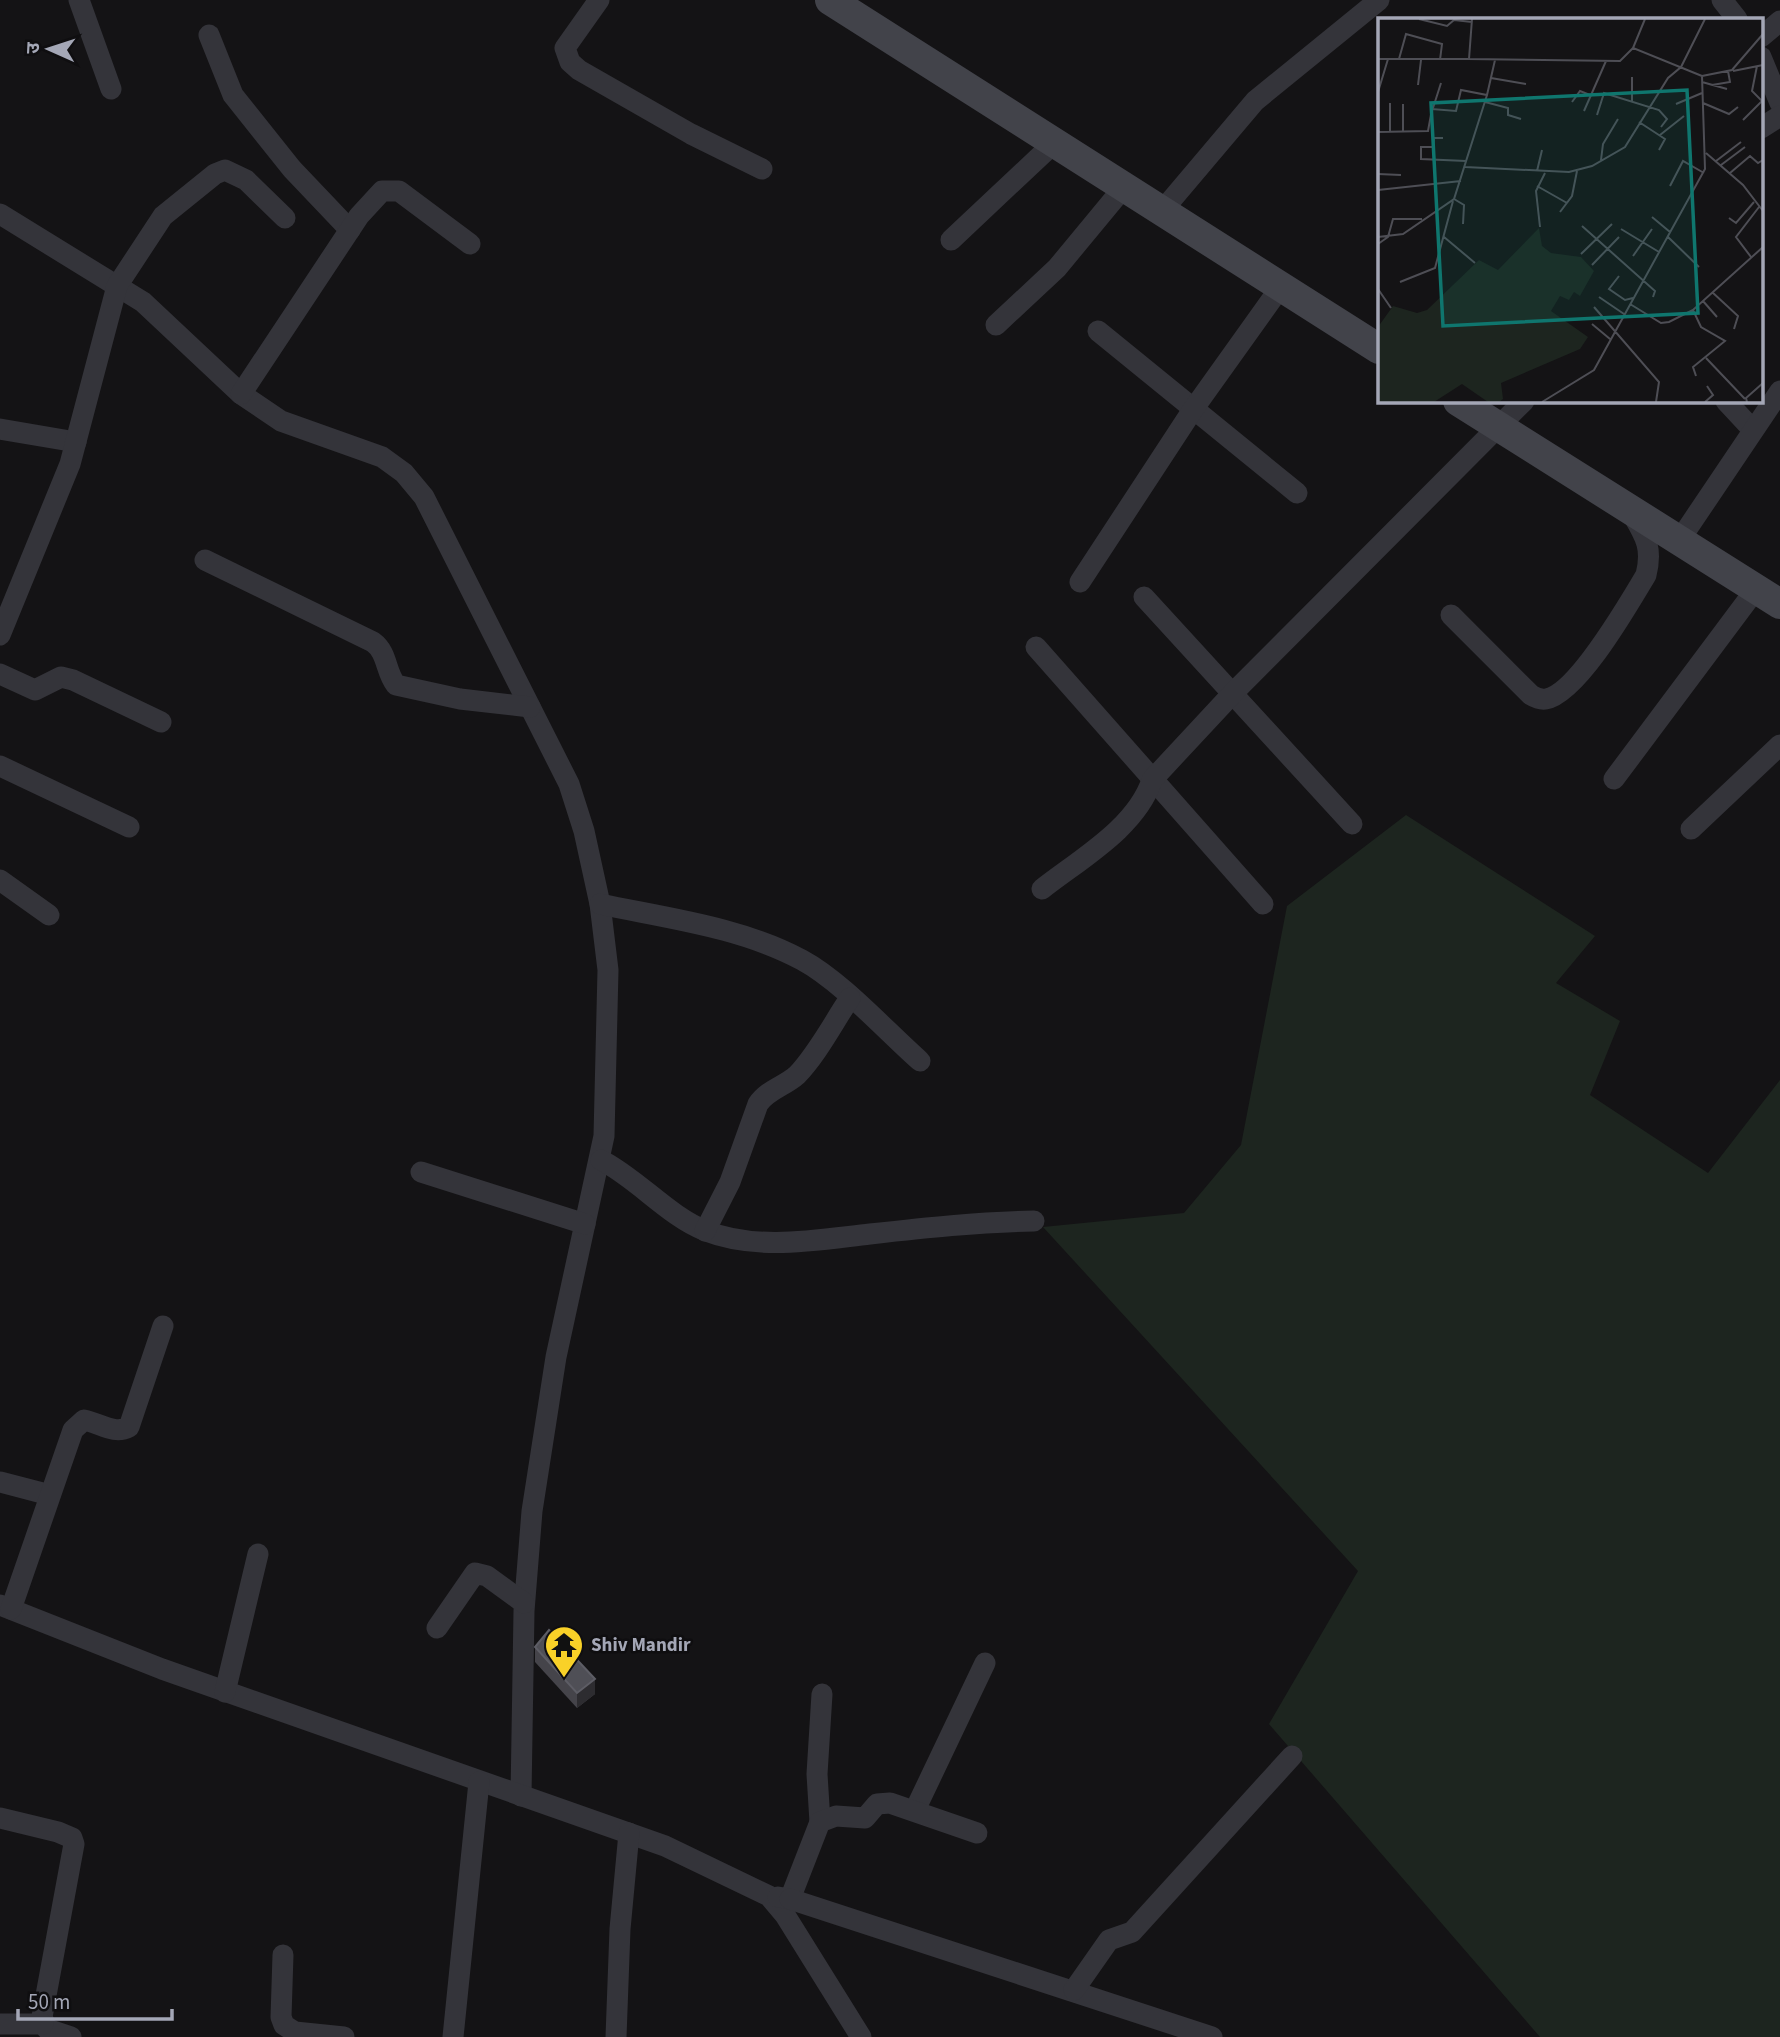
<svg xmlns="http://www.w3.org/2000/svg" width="1780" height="2037" viewBox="0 0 1780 2037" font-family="'Source Sans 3','Noto Sans Devanagari',sans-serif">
  <rect width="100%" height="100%" fill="#141315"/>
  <!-- green -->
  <path fill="#1d251f" d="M1406 815 1595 936 1556 983 1620 1021 1590 1095 1708 1173 1780 1080V2037H1540L1269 1724 1358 1571 1043 1227 1184 1213 1241 1145 1287 906Z"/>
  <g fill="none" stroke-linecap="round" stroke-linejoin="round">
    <!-- street -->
    <g stroke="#34343a" stroke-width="21">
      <path d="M79 0 111 89"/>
      <path d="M599 0 565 48 570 62 579 70 691 134 762 169"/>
      <path d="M1722 0 1737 19"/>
      <path d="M209 35 233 95 292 169 350 230"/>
      <path d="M1761 37 1780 21"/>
      <path d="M1761 57 1780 103"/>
      <path d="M1761 128 1780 116"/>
      <path d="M1162 211 1255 101 1379 0"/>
      <path d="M0 214 143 302 241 394 281 421 382 457 404 473 424 497 569 784 584 831 600 904 608 970 604 1136 556 1357 532 1511 524 1611 521 1796"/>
      <path d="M951 240 1053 144"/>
      <path d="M996 325 1057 268 1124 187"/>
      <path d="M1098 331 1297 493"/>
      <path d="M241 394 359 216 382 191H399L470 244"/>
      <path d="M1726 401 1753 430"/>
      <path d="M0 429 76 442"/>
      <path d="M1679 541 1780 391"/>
      <path d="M205 560 373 642C388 653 385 671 396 685L460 699 530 707"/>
      <path d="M1080 582 1192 411 1282 285"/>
      <path d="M1144 597 1352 824"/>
      <path d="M1451 615 1531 695C1536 698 1540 700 1546 699 1578 693 1629 603 1646 575 1653 547 1645 536 1631 512"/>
      <path d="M0 635 70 464 117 286 163 216 215 174 225 170 246 180 285 218"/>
      <path d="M1036 647 1263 904"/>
      <path d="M0 674 35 690 61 677 73 680 161 722"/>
      <path d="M0 766 129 827"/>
      <path d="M1614 779 1756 589"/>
      <path d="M1691 829 1780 745"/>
      <path d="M0 880 49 915"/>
      <path d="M1042 889C1080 859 1136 828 1152 780L1233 693 1524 401"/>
      <path d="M600 904C666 918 741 927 802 960 841 981 885 1030 920 1061"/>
      <path d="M601 1160C638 1179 668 1216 706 1231 757 1251 816 1240 870 1234 924 1228 979 1222 1034 1221"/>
      <path d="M421 1172 585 1224"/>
      <path d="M705 1231 730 1182 758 1104C767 1090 785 1086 797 1075 818 1053 833 1023 850 998"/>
      <path d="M0 1482 50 1495"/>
      <path d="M0 1605 162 1669 665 1846 769 1896 785 1915 861 2037"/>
      <path d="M11 1609 73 1430 84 1420C100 1423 114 1435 129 1427L163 1326"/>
      <path d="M437 1628 475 1573 487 1576 524 1603"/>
      <path d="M225 1692 258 1554"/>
      <path d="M915 1810 985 1663"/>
      <path d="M0 1818 58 1832 72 1838 74 1844 42 2017 47 2029 71 2037"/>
      <path d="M820 1822 817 1774 822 1694"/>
      <path d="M778 1897 790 1899 820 1822 836 1816 865 1818 877 1804 890 1803 977 1833"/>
      <path d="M790 1899 1212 2037"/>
      <path d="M283 1955 281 2017 284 2025 295 2032 344 2037"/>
      <path d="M1074 1990 1109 1940 1132 1932 1292 1756"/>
      <path d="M0 2024H43"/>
      <path d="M453 2037 479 1782"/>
      <path d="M616 2037 620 1929 629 1833"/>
    </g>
    <!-- secondary -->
    <g stroke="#42434a" stroke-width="30">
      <path d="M830 0 1379 349"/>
      <path d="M1458 401 1780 604"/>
    </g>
  </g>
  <!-- wall -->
  <path fill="#45444a" d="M535 1647 595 1694 577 1708 535 1662Z"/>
  <!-- shaded-wall -->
  <path fill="#2d2c30" d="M595 1679V1694L577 1708V1693Z"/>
  <!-- building -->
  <path fill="#4f4f56" stroke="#5d5d65" stroke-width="2" d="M549 1630 595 1679 577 1693 535 1647Z"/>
  <!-- icons -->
  <defs>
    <symbol id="temple-pin" viewBox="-11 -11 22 30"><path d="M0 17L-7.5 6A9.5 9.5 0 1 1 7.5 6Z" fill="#f9d128" stroke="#0f0e10"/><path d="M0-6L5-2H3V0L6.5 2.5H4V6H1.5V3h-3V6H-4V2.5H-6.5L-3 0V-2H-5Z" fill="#111"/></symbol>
  </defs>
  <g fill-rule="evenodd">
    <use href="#temple-pin" x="542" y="1623" width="44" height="60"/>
  </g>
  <g text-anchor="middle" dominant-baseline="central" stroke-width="5" stroke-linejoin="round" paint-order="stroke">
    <!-- poi labels -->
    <g font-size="19" font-weight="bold" fill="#a4a7b6" stroke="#0f0e10" text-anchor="start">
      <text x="591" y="1645">Shiv Mandir</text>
    </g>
  </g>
  <!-- overview -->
  <g transform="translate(1378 18)">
    <rect width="385" height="385" fill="#141315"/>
    <path d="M161 210 164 228 173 235 203 239 216 253 202 278 196 274 191 282 182 278 173 293 210 319 202 331 123 365 125 381 121 384H110L84 366 56 384H0V309L15 288 39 295 49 292 101 242 120 252Z" fill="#1d251f"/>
    <path fill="none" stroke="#4e4e55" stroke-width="2" d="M41 1 69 8 76 2 94 4M94 1 91 41 242 43 255 30M0 41H90M21 41 28 16 64 26 62 42M355 53 385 47M324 58 354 52 385 16M254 59V84M113 60 148 66M324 64 349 71M40 67 43 42M334 67 352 64 350 53M0 74 10 41M107 84 130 90V97L143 101M194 84 202 73 212 77M12 85V114M325 85 351 96 360 89M298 86 324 75M55 90 63 65M206 93 228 43M219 97 226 75 281 92 289 101 283 109M365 102 384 83 374 73 379 48M261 104 287 121 281 132M0 114 50 113 54 91 78 93 83 72 109 77 117 42M25 114V86M282 117 306 98M65 120H56L55 129H43V141L88 143M328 135 365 167 385 193M223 142 225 126 240 101M338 143 363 124M343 147 367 129M87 149 191 154 214 148 247 129 290 60 303 49 327 1M159 153 164 132M352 155 372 138 380 145 385 142M0 156 23 157M159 168 189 185M292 168 305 143 326 155M0 172 83 163M76 181 86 187 85 206M182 194 194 178 199 153M274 199 292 214M351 200 358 205 376 184M204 208 277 273 275 279M162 209 158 173 167 155M243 211 281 234M0 219 25 216 76 181 109 77M66 219 97 245M290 219 321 249M0 226 10 219 15 201H44M203 236 234 206M255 238 274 211M373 239 358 219 381 189M214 247 241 219M241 258 231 271 247 282 255 280M22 264 57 250 75 183M0 271 13 290M334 274 360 298 356 311M221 279 246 296M325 283 339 299M252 286 283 305 291 304 315 292 385 229M216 289 281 364 278 384M315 292 323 309 347 323 315 349 318 358M214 306 232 321M328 340 367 381M164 384 216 352 327 151 324 58 255 30 267 1M327 384 335 377 329 368M369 384 368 380 385 365"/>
    <path fill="#0f766e" fill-opacity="0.15" stroke="#0f766e" stroke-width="3.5" d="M309 72 320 295 65 308 53 85Z"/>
    <rect width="385" height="385" fill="none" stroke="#a4a7b6" stroke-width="3.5"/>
  </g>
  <!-- north arrow -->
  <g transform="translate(49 49) rotate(273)" stroke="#0f0e10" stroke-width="5" paint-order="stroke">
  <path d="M0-5L12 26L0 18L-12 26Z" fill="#a4a7b6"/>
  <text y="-10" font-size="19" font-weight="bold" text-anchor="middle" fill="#a4a7b6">उ</text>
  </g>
  <!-- scale -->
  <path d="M18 2009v10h154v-10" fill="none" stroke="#a4a7b6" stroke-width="3.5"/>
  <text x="28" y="2009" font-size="21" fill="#a4a7b6" stroke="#0f0e10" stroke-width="5" paint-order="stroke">50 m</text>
</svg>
